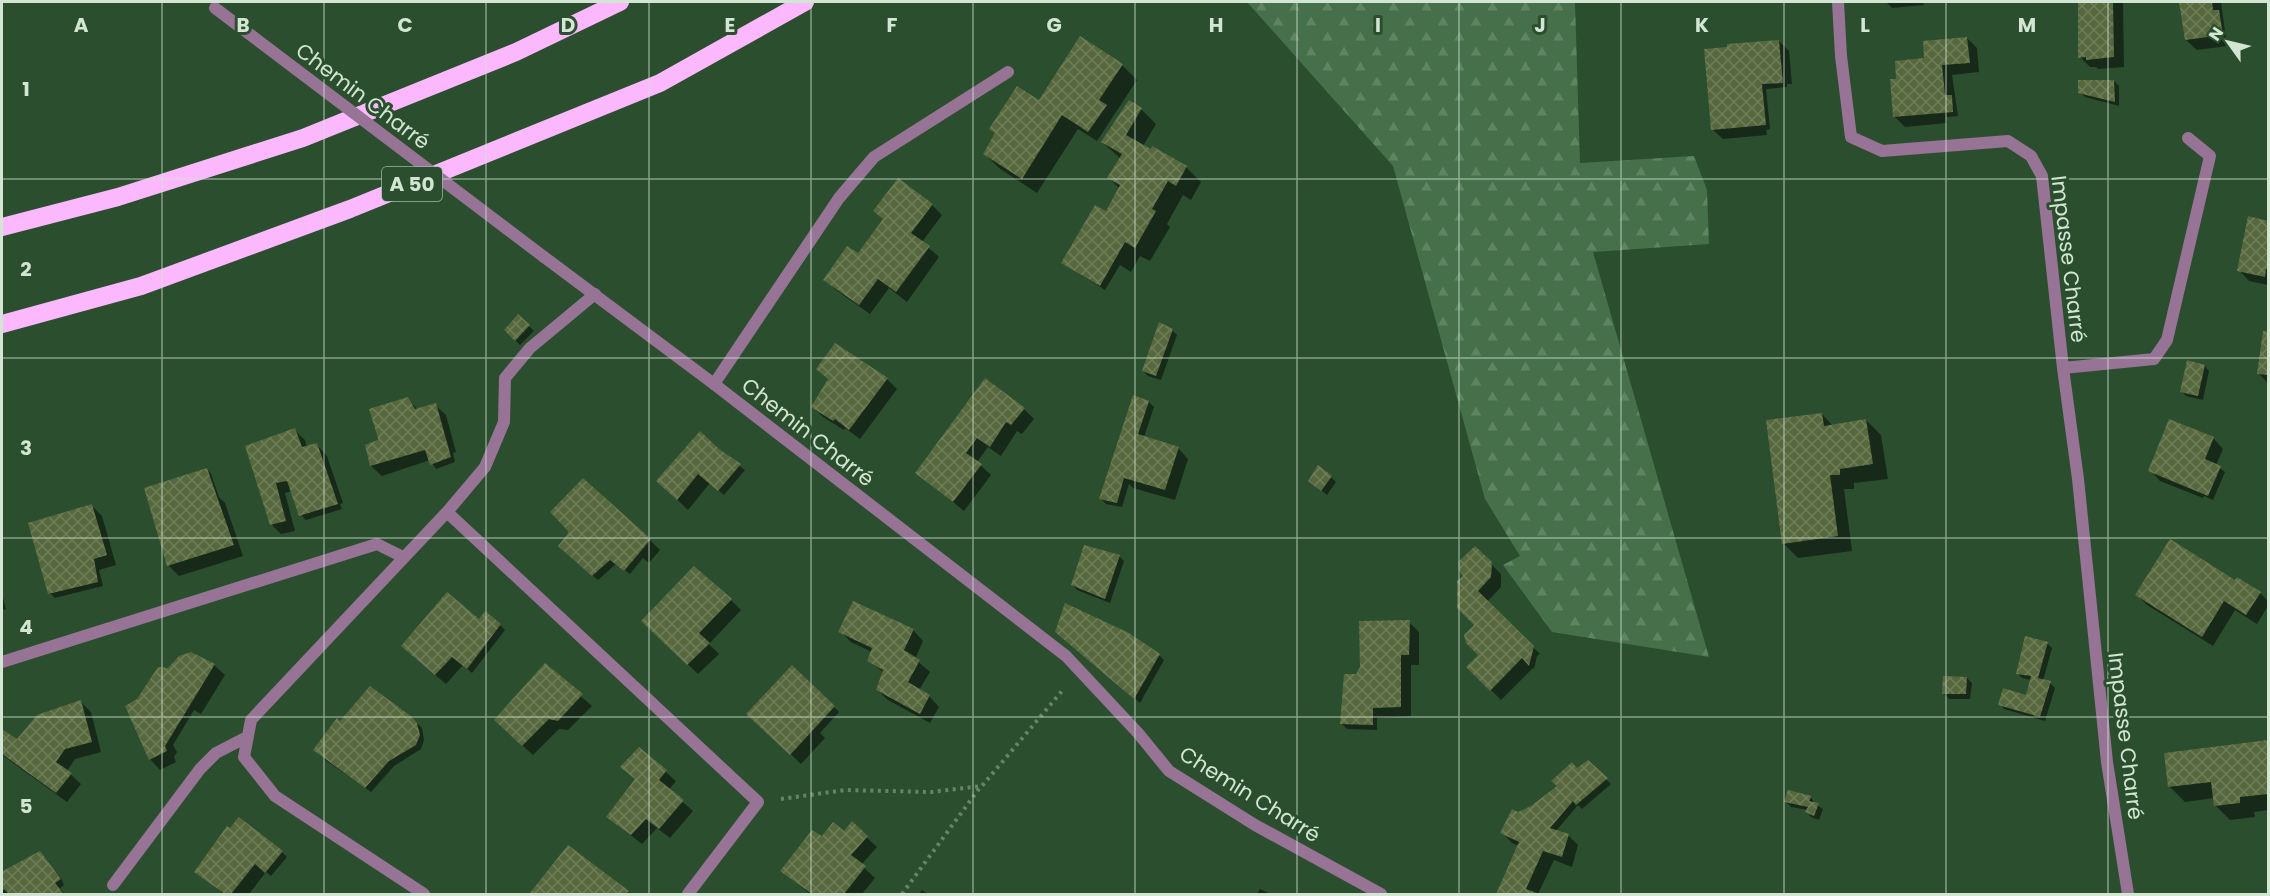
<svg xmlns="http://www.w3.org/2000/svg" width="2270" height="896" viewBox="0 0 2270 896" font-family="Poppins,sans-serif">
  <defs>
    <pattern id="forest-firs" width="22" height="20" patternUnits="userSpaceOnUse" patternTransform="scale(1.5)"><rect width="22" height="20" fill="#457049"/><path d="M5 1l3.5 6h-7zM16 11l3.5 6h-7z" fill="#5f8462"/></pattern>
    <pattern id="building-cross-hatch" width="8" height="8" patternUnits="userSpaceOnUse" patternTransform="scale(1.5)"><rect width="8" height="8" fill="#57683e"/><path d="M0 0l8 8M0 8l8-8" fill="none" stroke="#6e7e59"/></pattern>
  </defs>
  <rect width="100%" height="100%" fill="#2b4e2f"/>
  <!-- forest -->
  <path fill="url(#forest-firs)" d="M1247 2H1575L1580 163 1694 156 1707 190 1709 244 1593 252 1709 657 1552 632 1503 565 1520 556 1485 499 1393 166Z"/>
  <!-- shadow -->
  <g fill="#0007">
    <path d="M1886 2H1923L1924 5 1892 8Z"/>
    <path d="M2079 2H2123L2124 67 2098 69 2096 67H2090L2080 57Z"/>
    <path d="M2181 2H2221L2227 46 2197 50 2186 40Z"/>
    <path d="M1967 38 1977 48 1979 72 1952 75 1958 116 1946 117 1947 123 1905 127 1894 116 1898 80 1926 59Z"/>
    <path d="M1779 41 1789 51 1792 84H1787V87L1766 89 1770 129 1766 130 1767 135 1723 139 1712 129Z"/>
    <path d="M1122 65 1137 80 1097 141 1078 129 1037 193 999 168 984 153 997 135 991 129Z"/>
    <path d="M2114 81 2119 86V106L2085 97 2080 92Z"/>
    <path d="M1129 102 1141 109 1156 124 1143 146 1152 151 1153 148 1186 167 1201 182 1191 200 1183 195 1167 224 1170 227 1150 261 1140 256 1131 272 1120 265 1105 290 1062 263 1107 213 1120 189 1109 178 1121 159 1102 142Z"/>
    <path d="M932 205 942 215 922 242 939 257 907 302 889 288 870 314 836 290 825 279 858 255 884 220 875 211Z"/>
    <path d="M2249 218 2268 222V285L2249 281 2239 270Z"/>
    <path d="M518 316 534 331 520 345 506 330Z"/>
    <path d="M1172 330 1177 335 1161 380 1148 376 1143 371Z"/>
    <path d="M2265 332 2268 333V383L2258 373Z"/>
    <path d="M2205 366 2209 371 2203 400 2186 396 2181 391Z"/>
    <path d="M887 379 897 389 860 439 845 428 844 430 823 417 813 407 829 380Z"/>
    <path d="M408 399 418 410 435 405 446 415 456 452 453 453 455 462 436 469 430 460 382 476 371 466 366 446 380 441Z"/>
    <path d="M1149 402 1154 407 1144 437 1178 448 1188 459 1175 500 1133 488 1129 484 1122 507 1106 504 1101 499Z"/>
    <path d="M1024 409 1034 419 1022 434 1017 431 1001 456 988 447 977 462 991 475 964 511 917 473Z"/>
    <path d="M1822 414 1833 426 1866 420 1881 435 1888 479 1854 483V489H1844L1852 551 1798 558 1783 543Z"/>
    <path d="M294 430 305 440 307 448 317 445 327 456 343 503 340 504 342 509 306 520 301 515 292 491 285 493 295 531 281 534 271 524 247 447Z"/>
    <path d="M2213 438 2223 449 2216 465 2225 472 2213 500 2204 496 2203 498 2160 481 2150 470Z"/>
    <path d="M718 450 745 470 724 495 710 483 688 510 668 491Z"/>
    <path d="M207 469 211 474 219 497 225 503 243 556 179 576 169 566 145 489Z"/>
    <path d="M1331 477 1336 482 1327 495 1315 485Z"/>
    <path d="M91 505 102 516 116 565 99 570 103 586 55 598 50 593Z"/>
    <path d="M650 540 660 550 649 563 643 558 630 574 616 564 598 580 570 556Z"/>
    <path d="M1475 548 1501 574V587L1487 602 1540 654 1537 656 1534 669 1533 668 1501 700 1468 667 1480 655 1465 576Z"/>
    <path d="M1119 556 1124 561 1110 603 1077 590 1072 585Z"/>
    <path d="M2235 582 2260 593 2268 601V606L2257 624 2235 610 2213 646 2147 605 2136 594Z"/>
    <path d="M2 594 6 609 2 610Z"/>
    <path d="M731 600 741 610 709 644 719 654 698 674 643 621Z"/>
    <path d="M480 621 500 625 505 630 472 673 463 665 446 684 414 657Z"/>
    <path d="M1409 622 1419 632V665H1411V716L1377 718V730L1347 729 1342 724 1357 675Z"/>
    <path d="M913 630 923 641 915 659 930 672 919 690 929 696 939 707 930 723 888 700 877 690 884 673 869 660 872 652 851 642 840 631Z"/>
    <path d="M1062 636 1159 655 1164 660 1140 703Z"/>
    <path d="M2047 643 2052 648 2043 681 2050 683 2055 688 2045 721 2004 709 2000 704 2027 697 2031 680 2022 678 2017 673Z"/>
    <path d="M214 665 225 675 201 714 194 710 173 745 177 752 174 757 176 762 160 770 150 759 139 700 169 670Z"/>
    <path d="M545 665 592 706 568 730 559 729 533 755 506 731Z"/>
    <path d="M1967 678 1972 683 1970 699H1949L1944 694Z"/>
    <path d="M818 691 839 712 820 733 825 738 801 764 759 724Z"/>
    <path d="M81 702 91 712 101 752 75 759 67 771 81 784 67 802 2 755V731L17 741Z"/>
    <path d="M412 718 422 728 424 740 421 749 394 766 371 792 325 760 315 750 341 723Z"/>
    <path d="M2268 741V810L2254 812 2255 817 2230 820 2215 805 2214 798 2185 802 2170 787 2165 754Z"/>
    <path d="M639 749 676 781 669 790 693 811 670 838 657 828 642 844 608 817 636 780 623 767Z"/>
    <path d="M1588 762 1611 784 1582 809 1578 805 1556 831 1568 835 1578 845 1572 867 1554 860 1538 894H1497L1519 846 1512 843 1502 832 1518 814 1531 808Z"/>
    <path d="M1811 797 1815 804 1823 809 1819 820 1811 817 1807 812 1808 810 1791 807 1786 802Z"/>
    <path d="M852 824 877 847 861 865 875 878 862 894H810L782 871 822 838 844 833Z"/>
    <path d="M568 847 628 892 630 894H531Z"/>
    <path d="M282 852 287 857 271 876 266 872 249 894H224L196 871Z"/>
    <path d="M40 853 61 878 64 885 60 888 65 894H3L2 870 4 873Z"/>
    <path d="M1260 889 1271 894H1257Z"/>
    <path d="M922 890 928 894H919Z"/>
  </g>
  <!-- building -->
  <g fill="url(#building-cross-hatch)">
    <path d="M2078 2H2113L2114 57 2086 60V57L2078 58Z"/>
    <path d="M2179 2H2212L2213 10H2219L2223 35 2185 40Z"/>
    <path d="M1080 36 1123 64 1099 100 1107 105 1088 132 1062 115 1022 179 983 154 995 133 989 129 1017 86 1039 100Z"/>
    <path d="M1967 37 1970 63 1942 65 1945 95H1952L1953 112 1893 117 1890 79H1896L1895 61 1924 58 1923 41Z"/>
    <path d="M1779 40 1783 83 1762 84 1766 125 1711 130 1704 49 1727 47V44Z"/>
    <path d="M2078 80H2114L2115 102 2078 93Z"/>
    <path d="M1129 100 1142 108 1126 135 1151 149 1152 146 1187 166 1176 186 1168 181 1152 209 1156 211 1135 248 1125 242 1100 286 1061 263 1095 205 1106 211 1120 185 1107 178 1122 154 1101 142Z"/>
    <path d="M898 178 933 204 911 233 930 246 896 292 878 279 859 305 823 280 847 246 858 253 883 219 873 211Z"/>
    <path d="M2248 216 2268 221V269H2266L2265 277 2237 271Z"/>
    <path d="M518 314 530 325 515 341 504 330Z"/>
    <path d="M1159 322 1173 329 1156 376 1142 371Z"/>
    <path d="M2263 331H2268V375L2257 374Z"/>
    <path d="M835 343 888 378 849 430 835 419 833 421 811 407 828 379 816 369Z"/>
    <path d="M2187 360 2205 365 2198 396 2180 392Z"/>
    <path d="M985 378 1025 408 1011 425 1006 422 990 447 977 438 966 453 982 464 953 502 915 473Z"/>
    <path d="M1133 395 1149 401 1138 434 1179 447 1165 490 1124 478 1117 503 1099 499Z"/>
    <path d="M408 397 415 409 436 403 451 457 430 465 425 450 370 466 365 445 378 440V438L369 409Z"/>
    <path d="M1822 413 1824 426 1866 419 1873 464 1840 469V475H1830L1838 536 1782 544 1766 420Z"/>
    <path d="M2169 419 2214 437 2205 459 2221 466 2208 496 2148 471Z"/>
    <path d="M295 428 302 447 317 443 338 504 299 516 287 481 276 483 286 521 270 525 245 446Z"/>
    <path d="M700 431 719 449 741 464 718 491 698 474 677 500 656 481Z"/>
    <path d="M1318 465 1332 476 1321 491 1308 481Z"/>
    <path d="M207 468 234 545 167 566 144 488Z"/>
    <path d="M583 478 651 539 624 571 610 560 592 576 558 546 569 532 550 512Z"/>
    <path d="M92 504 107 555 94 559 98 582 48 594 28 523Z"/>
    <path d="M2170 539 2235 580 2237 577 2261 592 2246 615 2224 601 2202 637 2135 595Z"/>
    <path d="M1084 545 1120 555 1105 599 1071 585Z"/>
    <path d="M1475 546 1492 562 1491 577 1478 591 1534 646 1529 666 1522 658 1490 691 1466 667 1478 655 1466 643 1464 635 1474 625 1457 608V581L1463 576 1459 570 1458 562Z"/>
    <path d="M694 566 732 599 699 633 710 643 687 665 641 621Z"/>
    <path d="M447 592 479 619 485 611 501 624 467 669 452 657 435 675 401 646Z"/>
    <path d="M853 601 914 629 904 650 920 660 908 682 930 695 920 714 876 690 883 670 867 661 872 648 838 632Z"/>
    <path d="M1065 603 1129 633 1160 654 1134 699 1055 632Z"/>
    <path d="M1410 620 1409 655H1401V707L1373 708V725L1340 724 1344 674H1356L1360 667 1359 621Z"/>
    <path d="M2025 636 2048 642 2038 678 2051 681 2040 717 1998 705 2003 688 2026 695 2031 676 2016 674Z"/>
    <path d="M191 652 215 664 165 746 167 751 149 760 125 706 137 699 158 667 168 668 179 656Z"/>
    <path d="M545 663 583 694 558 721 549 719 522 746 494 720Z"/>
    <path d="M792 665 835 706 790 755 746 714Z"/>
    <path d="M1943 676 1967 677 1966 694H1942Z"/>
    <path d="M370 686 412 717 417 723 420 735 416 745 389 761 365 788 313 750 337 718 340 721Z"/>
    <path d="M81 700 92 742 65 749 56 762 72 773 56 793 2 754V729L17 739 37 715Z"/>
    <path d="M2268 740V777L2267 778 2268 794 2240 797V803L2214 806 2211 782 2168 787 2164 753Z"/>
    <path d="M639 747 667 770 659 780 684 800 659 829 646 819 631 835 606 817 635 779 620 767Z"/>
    <path d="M1588 760 1608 778 1576 805 1573 801 1550 828 1569 834 1562 857 1543 851 1526 889 1540 894H1496L1519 842 1500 833 1512 809 1518 812 1531 806 1557 786 1551 781 1572 762 1577 768Z"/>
    <path d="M1788 790 1812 796 1809 801 1819 803 1814 816 1805 812 1808 807 1784 802Z"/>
    <path d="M239 817 283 851 265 873 255 864 231 894H225L194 872 227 826 230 828Z"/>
    <path d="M852 821 868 836 851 855 866 866 844 894H812L780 871 812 830 822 836 833 822 844 831Z"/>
    <path d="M568 845 629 891 626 894H529Z"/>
    <path d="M40 851 61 879 55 883 64 894H9L4 889 2 892V868L3 871Z"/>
  </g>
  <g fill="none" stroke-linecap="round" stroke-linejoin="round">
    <!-- path -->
    <g stroke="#678469" stroke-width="4" stroke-dasharray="3 4.5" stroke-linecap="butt">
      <path d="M781 799 845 790 931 792 982 786 1062 691"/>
      <path d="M902 894 981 786"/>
    </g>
    <!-- lane -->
    <g stroke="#977496" stroke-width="12">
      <path d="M447 512 758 802 688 894"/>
      <path d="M2 662 377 544 403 557"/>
      <path d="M113 885 200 769 216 753 247 737"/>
      <path d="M424 894 275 796 244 757 251 720 447 512 485 467 504 422 505 378 530 348 595 294"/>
    </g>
    <!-- street -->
    <g stroke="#977496" stroke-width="12">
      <path d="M1838 2 1841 56 1851 137 1882 151 2008 141 2031 156 2042 176 2063 368 2078 479 2107 762 2128 894"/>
      <path d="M544 257 714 384 1066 656 1138 733 1169 771 1255 825 1381 894"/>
      <path d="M2063 368 2154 359 2167 340 2210 156 2188 138"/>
      <path d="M714 384 839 198 874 157 1008 72"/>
    </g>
    <!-- highway -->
    <g stroke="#fcb8fc" stroke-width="18">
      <path d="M2 227 118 197 303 138 516 52 620 2"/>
      <path d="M2 324 141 286 350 209 660 83 805 2"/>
    </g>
    <!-- street-bridge -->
    <path stroke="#977496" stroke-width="12" d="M215 8 544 257"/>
  </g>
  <!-- grid -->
  <path fill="none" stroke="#d2e6d3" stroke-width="1.5" stroke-opacity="0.55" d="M162 2V894M324 2V894M486 2V894M649 2V894M811 2V894M973 2V894M1135 2V894M1297 2V894M1459 2V894M1621 2V894M1784 2V894M1946 2V894M2108 2V894M2 179H2268M2 358H2268M2 538H2268M2 717H2268"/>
  <g text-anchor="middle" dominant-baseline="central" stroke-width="6" stroke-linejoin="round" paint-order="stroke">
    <!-- shield labels -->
    <rect fill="#2b4e2f" stroke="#a0b8a2" stroke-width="1.5" x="382" y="167" width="60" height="34" rx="4.5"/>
    <g font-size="20" font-weight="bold" fill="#d2e6d3">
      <text x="412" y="184">A 50</text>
    </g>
    <!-- street labels -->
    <g font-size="21" fill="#d2e6d3" stroke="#2b4e2f">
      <text transform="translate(363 96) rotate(37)">Chemin Charré</text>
      <text transform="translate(2069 259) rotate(83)">Impasse Charré</text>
      <text transform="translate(808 432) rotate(38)">Chemin Charré</text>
      <text transform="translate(2126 736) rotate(83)">Impasse Charré</text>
      <text transform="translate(1250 794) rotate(32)">Chemin Charré</text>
    </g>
  </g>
  <g font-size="20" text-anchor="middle" font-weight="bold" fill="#d2e6d3" stroke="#2b4e2f" stroke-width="6" stroke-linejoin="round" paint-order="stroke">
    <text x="81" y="32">A</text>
    <text x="243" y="32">B</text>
    <text x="405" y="32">C</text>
    <text x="568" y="32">D</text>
    <text x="730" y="32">E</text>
    <text x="892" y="32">F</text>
    <text x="1054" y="32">G</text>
    <text x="1216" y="32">H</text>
    <text x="1378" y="32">I</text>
    <text x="1540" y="32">J</text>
    <text x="1702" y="32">K</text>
    <text x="1865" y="32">L</text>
    <text x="2027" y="32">M</text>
    <text x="26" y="96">1</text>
    <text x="26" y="276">2</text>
    <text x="26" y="455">3</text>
    <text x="26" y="634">4</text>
    <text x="26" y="813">5</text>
  </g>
  <!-- border -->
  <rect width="2270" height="896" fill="none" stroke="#d2e6d3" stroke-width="6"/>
  <!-- north arrow -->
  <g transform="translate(2228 42) rotate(304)" stroke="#2b4e2f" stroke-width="4.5" paint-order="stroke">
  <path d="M0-4.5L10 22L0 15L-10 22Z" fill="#d2e6d3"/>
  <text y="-9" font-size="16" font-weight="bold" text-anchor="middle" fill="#d2e6d3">N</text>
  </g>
</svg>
